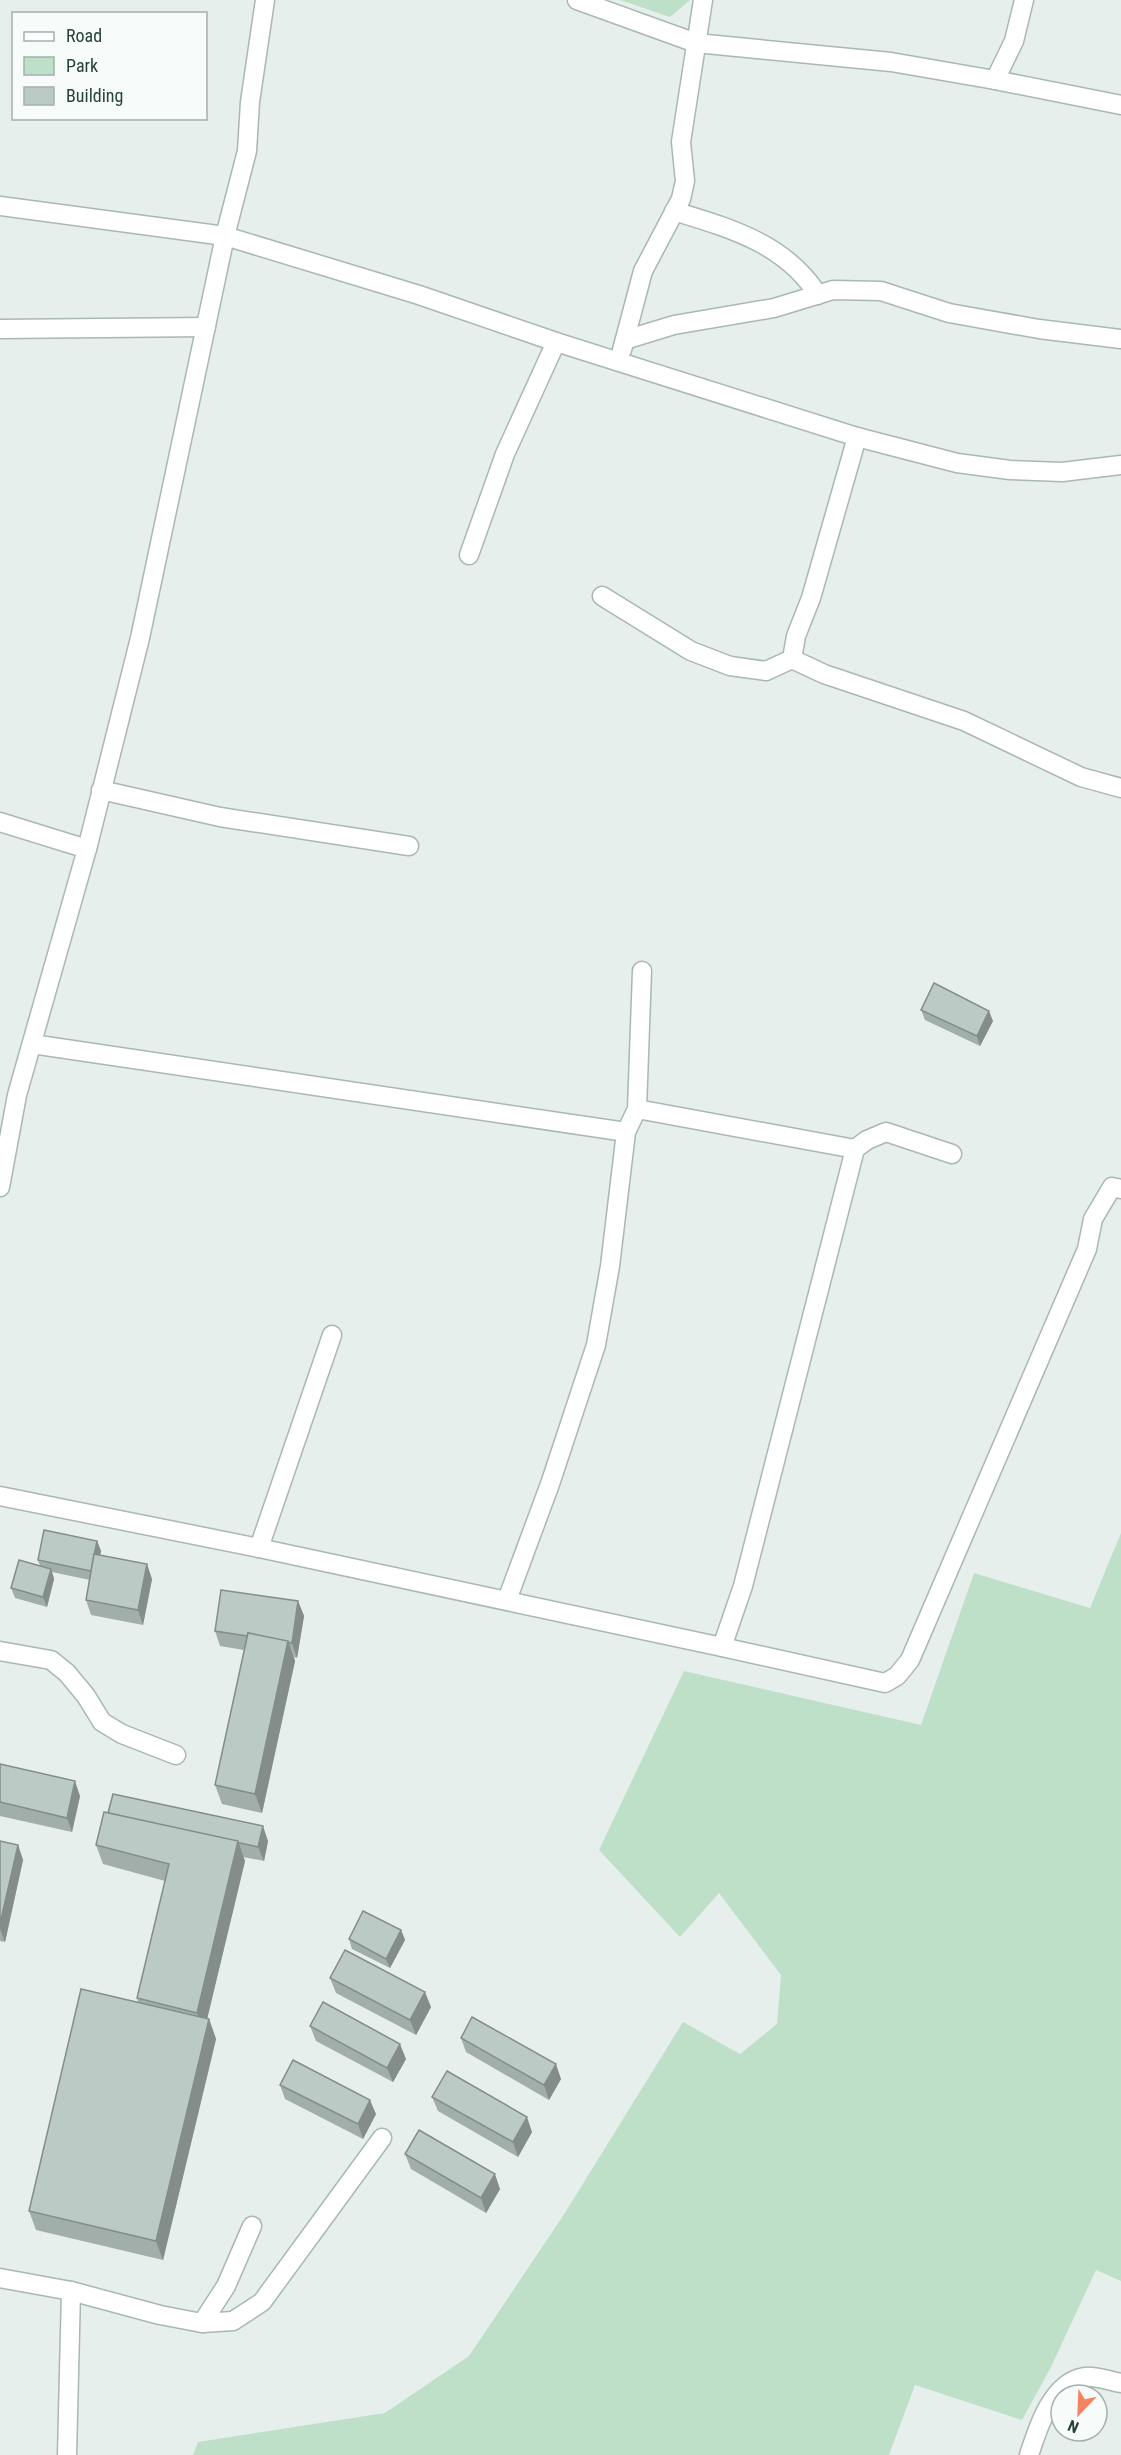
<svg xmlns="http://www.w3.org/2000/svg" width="1121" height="2455" viewBox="0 0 1121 2455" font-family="'Roboto Condensed',sans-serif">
  <rect width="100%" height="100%" fill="#e6efeb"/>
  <!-- green -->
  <g fill="#bfe0c8">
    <path d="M620 0H690L670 17Z"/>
    <path d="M1121 1533V2281L1096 2270 1051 2367 1022 2420 915 2385 889 2455H193L198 2442 385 2413 469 2356 563 2216 683 2022 740 2054 777 2024 781 1975 719 1893 680 1937 599 1850 684 1671 921 1725 974 1573 1090 1608Z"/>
  </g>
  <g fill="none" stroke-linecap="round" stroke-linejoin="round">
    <defs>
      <g id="minor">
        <path d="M577 0 696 43 891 62 995 80 1121 105"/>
        <path d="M995 80 1014 41 1024 0"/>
        <path d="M0 206 225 236 419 295 556 342 857 437 957 463 1010 470 1062 472 1121 465"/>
        <path d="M674 211C729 228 785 243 818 295"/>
        <path d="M0 329 206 327"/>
        <path d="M625 340 674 325 774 308 833 290 881 291 949 313 1039 329 1121 339"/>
        <path d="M622 350 643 271 681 199 685 181 681 142 703 0"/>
        <path d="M469 555 505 454 556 342"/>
        <path d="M602 596 691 651 730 666 766 671 792 659 824 674 964 721 1081 777 1121 788"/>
        <path d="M792 659 796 636 811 598 857 437"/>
        <path d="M101 790 220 817 409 846"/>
        <path d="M0 822 87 849"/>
        <path d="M32 1044 626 1132"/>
        <path d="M637 1109 855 1149"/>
        <path d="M0 1187 17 1095 87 849 140 638 225 236 247 151 250 102 265 0"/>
        <path d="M0 1496 259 1548 722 1647 743 1586 855 1149 867 1140 886 1132 952 1154"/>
        <path d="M259 1548 332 1335"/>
        <path d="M507 1600 550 1484 596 1345 610 1266 626 1132 637 1109 642 971"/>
        <path d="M722 1647 885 1683 897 1676 910 1660 1087 1249 1093 1219 1112 1187 1121 1189"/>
        <path d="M0 1651 51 1660 67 1673 86 1696 102 1722 122 1734 176 1755"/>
        <path d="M0 2278 71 2291 160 2315 202 2323 226 2286 252 2226"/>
        <path d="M202 2323 233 2321 262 2302 382 2138"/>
        <path d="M67 2455 71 2291"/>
        <path d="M1029 2455C1038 2428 1051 2383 1084 2377 1094 2375 1110 2381 1121 2383"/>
      </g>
    </defs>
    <!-- minor casing -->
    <use href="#minor" stroke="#a8b8b2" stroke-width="21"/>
    <!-- minor -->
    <use href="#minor" stroke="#fff" stroke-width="18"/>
  </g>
  <!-- wall -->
  <g fill="#a1aea9">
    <path d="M921 1010 993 1021 980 1046 925 1020Z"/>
    <path d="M97 1541 101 1551 100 1555 152 1579 143 1625 91 1615 86 1600 90 1580 52 1572 54 1579 47 1607 15 1598 11 1588 40 1566 38 1560Z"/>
    <path d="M298 1601 304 1616 297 1658 294 1657 295 1661 262 1813 222 1804 215 1785 244 1650 220 1646 215 1631Z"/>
    <path d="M0 1766 80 1796 72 1832 0 1816Z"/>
    <path d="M108 1813 268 1841 264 1861 243 1857 245 1861 207 2019H209L216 2039 163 2260 36 2230 29 2211 138 2002 137 1998 165 1881 103 1864 96 1845Z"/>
    <path d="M0 1841 18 1845 23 1860 5 1942 0 1941Z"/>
    <path d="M401 1930 405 1940 390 1968 352 1949 349 1939Z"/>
    <path d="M330 1978 431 2007 416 2035 336 1993Z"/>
    <path d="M310 2026 406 2059 393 2082 316 2041Z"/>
    <path d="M461 2038 561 2079 549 2100 466 2052Z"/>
    <path d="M280 2085 376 2114 363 2139 285 2099Z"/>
    <path d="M432 2097 532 2132 518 2157 438 2111Z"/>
    <path d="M405 2154 500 2189 486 2213 411 2169Z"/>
  </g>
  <!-- shaded-wall -->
  <g fill="#838d89">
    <path d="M989 1011 993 1021 980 1046 977 1036Z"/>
    <path d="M97 1541 101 1551 95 1581 91 1571Z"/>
    <path d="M147 1564 152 1579 143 1625 138 1610Z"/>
    <path d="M51 1569 54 1579 47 1607 43 1597Z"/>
    <path d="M298 1601 304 1616 297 1658 292 1643Z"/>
    <path d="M288 1641 295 1661 262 1813 255 1794Z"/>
    <path d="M75 1781 80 1796 72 1832 67 1818Z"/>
    <path d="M263 1826 268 1841 264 1861 258 1847Z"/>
    <path d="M238 1841 245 1861 204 2032 197 2013Z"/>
    <path d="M18 1845 23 1860 5 1942 0 1929V1924Z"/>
    <path d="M401 1930 405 1940 390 1968 386 1959Z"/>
    <path d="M425 1992 431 2007 416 2035 410 2020Z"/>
    <path d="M209 2019 216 2039 163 2260 156 2241Z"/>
    <path d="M400 2044 406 2059 393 2082 387 2068Z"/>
    <path d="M556 2064 561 2079 549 2100 544 2085Z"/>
    <path d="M370 2100 376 2114 363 2139 358 2124Z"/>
    <path d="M527 2117 532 2132 518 2157 513 2142Z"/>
    <path d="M495 2174 500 2189 486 2213 481 2198Z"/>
  </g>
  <!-- building -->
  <g fill="#bbcac4" stroke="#838d89" stroke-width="1.5">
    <path d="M934 983 989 1011 977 1036 921 1010Z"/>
    <path d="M44 1530 97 1541 91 1571 38 1560Z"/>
    <path d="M94 1554 147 1564 138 1610 86 1600Z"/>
    <path d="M19 1560 51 1569 43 1597 11 1588Z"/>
    <path d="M221 1590 298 1601 292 1643 248 1633 247 1636 215 1631Z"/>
    <path d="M248 1633 288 1641 255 1794 215 1785Z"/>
    <path d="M0 1764 75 1781 67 1818 0 1802Z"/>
    <path d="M113 1794 263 1826 258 1847 108 1813Z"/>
    <path d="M104 1812 238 1841 197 2013 137 1998 169 1864 96 1845Z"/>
    <path d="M0 1841 18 1845 0 1924Z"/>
    <path d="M363 1911 401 1930 386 1959 349 1939Z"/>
    <path d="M345 1950 425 1992 410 2020 330 1978Z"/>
    <path d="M81 1989 209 2019 156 2241 29 2211Z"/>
    <path d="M323 2002 400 2044 387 2068 310 2026Z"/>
    <path d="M472 2017 556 2064 544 2085 461 2038Z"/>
    <path d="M293 2060 370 2100 358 2124 280 2085Z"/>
    <path d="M447 2071 527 2117 513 2142 432 2097Z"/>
    <path d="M419 2130 495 2174 481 2198 405 2154Z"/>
  </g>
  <!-- legend -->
  <rect x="12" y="12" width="195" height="108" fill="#f7fbf9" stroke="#a3b1ad" stroke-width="1.5"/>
  <rect x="24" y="32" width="30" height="9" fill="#ffffff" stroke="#a3b1ad" stroke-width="1.5"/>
  <text x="66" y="42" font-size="18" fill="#24423a">Road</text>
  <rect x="24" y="57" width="30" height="18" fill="#bfe0c8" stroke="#a3b1ad" stroke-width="1.5"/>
  <text x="66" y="72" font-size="18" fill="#24423a">Park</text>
  <rect x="24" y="87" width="30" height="18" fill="#bbcac4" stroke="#a3b1ad" stroke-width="1.5"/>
  <text x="66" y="102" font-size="18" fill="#24423a">Building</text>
  <!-- north arrow -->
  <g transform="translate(1079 2413) rotate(203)"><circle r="28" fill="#f7fbf9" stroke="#a3b1ad" stroke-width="1.5"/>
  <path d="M0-4.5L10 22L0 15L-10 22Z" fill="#f4845f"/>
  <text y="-9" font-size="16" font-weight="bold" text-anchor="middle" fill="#24423a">N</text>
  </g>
</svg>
